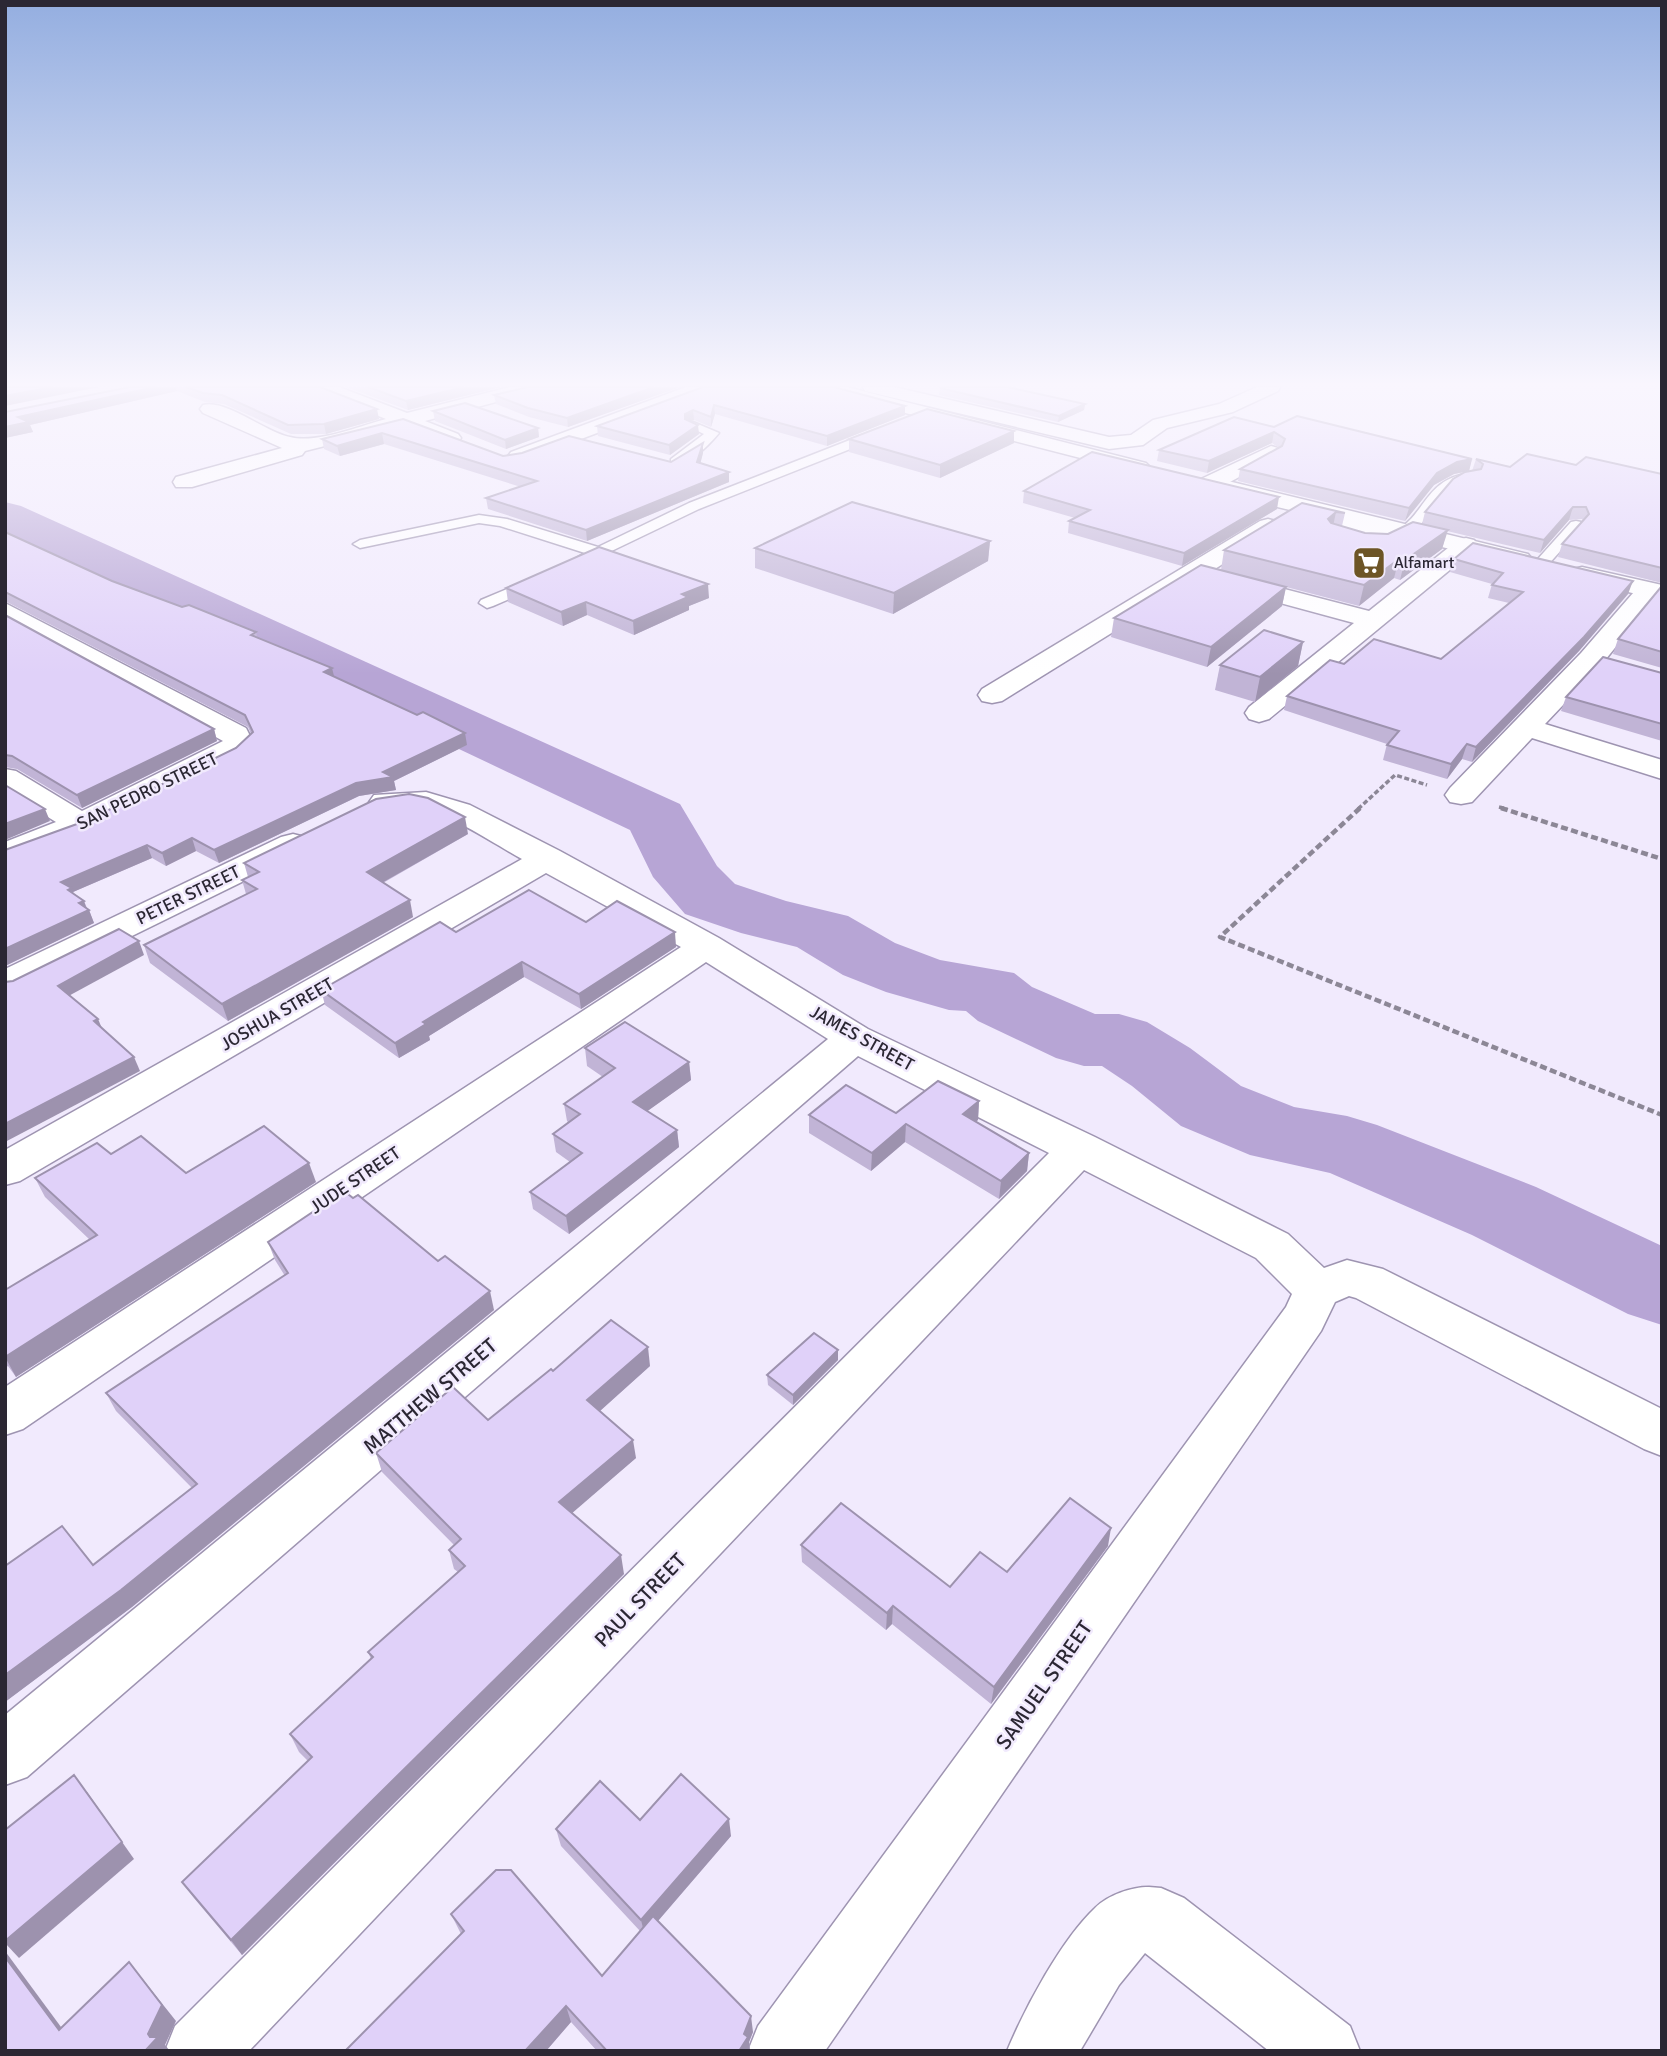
<svg xmlns="http://www.w3.org/2000/svg" width="1667" height="2056" viewBox="0 0 1667 2056" font-family="Signika,sans-serif">
  <rect width="100%" height="100%" fill="#f1eafd"/>
  <g fill="none" stroke-linecap="round" stroke-linejoin="round">
    <!-- river -->
    <path fill="#b7a5d5" fill-rule="evenodd" d="M5 502 21 506 680 804 717 866 735 884 786 901 848 916 895 943 940 960 1014 973 1032 987 1095 1014H1119L1147 1022 1190 1048 1241 1086 1294 1107 1347 1116 1377 1125 1536 1187 1662 1246V1325L1628 1314 1472 1235 1330 1173 1250 1155 1181 1126 1132 1086 1102 1066H1084L1056 1058 978 1021 966 1011 949 1010 886 992 843 975 797 947 741 933 685 914 653 877 630 830 5 534Z"/>
    <defs>
      <g id="lane">
        <path d="M693 422 719 433C709 445 688 467 671 465V459L704 434 687 426Z"/>
        <path d="M878 429 883 430V436L699 509 574 569 569 567 566 564 585 553 500 526 479 523 360 548 353 544 360 540 479 515 507 519 598 547 689 503Z"/>
        <path d="M1470 473 1477 477 1475 480C1468 482 1460 482 1453 486 1432 499 1414 552 1384 545L1383 540 1306 521 1304 518 1311 514 1394 533C1427 513 1425 479 1470 473Z"/>
        <path d="M1576 521 1581 522 1583 525 1581 528 1546 567H1536L1533 564 1536 561 1571 522Z"/>
        <path d="M538 576 544 578 546 581 544 584 493 606 487 608 479 603 481 600Z"/>
      </g>
      <g id="street">
        <path d="M315 387H339L407 413 510 387H539L537 391 425 421 458 434 461 438 458 442H444L404 426 305 451 302 455 192 487H176L173 482 176 477 282 448 203 413 200 409 203 405C226 399 265 432 290 437 317 444 359 426 386 419L317 391Z"/>
        <path d="M686 387H711L709 391 525 460H511L508 456 511 452Z"/>
        <path d="M863 387H894L1109 437 1131 435 1153 420 1219 404 1257 387H1280L1278 391 1233 412 1167 428 1143 445 1109 449 865 391Z"/>
        <path d="M1271 446 1278 448 1281 452 1278 456 1217 489H1201L1198 484 1201 479Z"/>
        <path d="M1268 519 1276 521 1279 526 1276 531 1002 701 992 703 982 701 978 695 982 689 1260 521Z"/>
        <path d="M1466 538 1474 540 1478 545 1474 550 1269 719 1259 722 1249 719 1245 713 1249 707 1354 623 1225 588 1222 583 1225 578 1234 576 1369 611 1458 540Z"/>
        <path d="M1649 583 1658 585 1661 590 1658 595 1601 665 1545 724 1662 760V779L1532 738 1472 802 1461 804 1450 802 1445 795 1450 788 1581 653 1640 585Z"/>
        <path d="M5 603 246 728 254 744 238 758 92 831 5 864V842L56 822 5 791V769L16 771 82 811 223 741 5 621Z"/>
        <path d="M426 792 470 805 560 851 719 938 868 1029 1095 1137 1288 1234 1324 1268 1347 1260 1383 1269 1662 1409V1456L1644 1449 1356 1298 1349 1296 1335 1302 1321 1331 825 2051H748L758 2026 1286 1307 1292 1294 1256 1258 1084 1170 249 2051H165L175 2026 1049 1153 858 1056 27 1777 5 1785V1715L828 1039 706 962 23 1429 5 1435V1387L681 947 546 873 20 1181 5 1185V1150L522 859C494 844 454 815 423 811 407 808 391 813 374 809L369 802 374 795Z"/>
        <path d="M293 834 305 837 309 844 305 851 18 992 5 995V969L281 837Z"/>
        <path d="M1149 1887 1161 1888 1184 1898 1350 2026 1360 2051H1269L1145 1953 1119 1985 1080 2051H1007C1025 2008 1061 1940 1095 1908 1108 1895 1131 1887 1149 1887Z"/>
      </g>
      <g id="secondary">
        <path d="M818 387H847L1146 463 1150 467 1146 471 1139 473 820 391Z"/>
        <path d="M1228 481 1528 554 1532 559 1528 564 1520 566 1220 493 1217 488 1220 483Z"/>
        <path d="M1582 567 1662 585V600L1573 579 1570 574 1573 569Z"/>
      </g>
    </defs>
    <!-- lane casing -->
    <use href="#lane" stroke="#9e94b1" stroke-width="3"/>
    <!-- street casing -->
    <use href="#street" stroke="#9e94b1" stroke-width="3"/>
    <!-- secondary casing -->
    <use href="#secondary" stroke="#9e94b1" stroke-width="3"/>
    <!-- path-far1 -->
    <g stroke="#8c8796" stroke-width="3.5" stroke-dasharray="5 2.5" stroke-linecap="butt">
      <path d="M1499 807 1507 809"/>
      <path d="M1358 809 1395 775 1427 785"/>
    </g>
    <!-- path -->
    <g stroke="#8c8796" stroke-width="4.5" stroke-dasharray="7 3.5" stroke-linecap="butt">
      <path d="M1360 808 1220 937 1662 1115"/>
      <path d="M1501 808 1662 859"/>
    </g>
    <!-- lane -->
    <use href="#lane" fill="#fff" fill-rule="evenodd"/>
    <!-- street -->
    <use href="#street" fill="#fff" fill-rule="evenodd"/>
    <!-- secondary -->
    <use href="#secondary" fill="#fff" fill-rule="evenodd"/>
  </g>
  <!-- wall -->
  <g fill="#c1b4d6">
    <path d="M130 387H320L379 419 326 434H291L224 404 205 402 177 391 30 425 33 432 5 438V412Z"/>
    <path d="M346 387H501L408 410Z"/>
    <path d="M680 387 568 427 529 417 496 404 494 395Z"/>
    <path d="M703 387 905 415 827 446 715 414 711 427 694 420 691 421 699 434 670 455 598 436 597 426Z"/>
    <path d="M940 388 1085 404 1084 410 1058 422 939 395Z"/>
    <path d="M433 411 538 428 539 437 506 449 435 421Z"/>
    <path d="M403 419 503 456 671 462 703 453 700 463 729 482 587 541 488 509 486 498 521 487 384 444 340 456 324 449 322 439Z"/>
    <path d="M1274 427 1472 459 1469 471 1454 474 1434 485 1405 521 1238 481 1240 469 1279 448 1272 443 1207 473 1157 461 1159 450Z"/>
    <path d="M849 439 1014 443 940 478 849 452Z"/>
    <path d="M1476 459 1510 467 1576 465 1662 474V583L1558 557 1562 544 1583 521 1582 519 1569 520 1540 553 1447 531 1442 549 1400 580 1394 578 1359 606 1221 570 1224 550 1302 503 1345 513 1342 526 1365 533 1388 534 1422 524 1425 512 1472 471Z"/>
    <path d="M1024 491 1277 509 1182 566 1068 533 1069 521 1075 518 1023 503Z"/>
    <path d="M5 532 112 581 182 607 256 632 257 637 467 745 394 781 396 790 359 796 219 863 196 851 166 866 152 858 73 892 74 895 84 901 87 908 89 910 94 923 5 966V850L88 820 236 748 251 734 248 727 5 601Z"/>
    <path d="M990 541 988 561 893 614 755 568V548Z"/>
    <path d="M1454 559 1628 594 1579 651 1472 762 1462 759 1447 779 1383 760 1387 744 1284 710 1287 696 1344 664 1441 659 1509 603 1488 598 1492 584 1450 572Z"/>
    <path d="M1286 587 1282 606 1207 667 1111 637 1114 618Z"/>
    <path d="M1662 587V668L1613 654 1618 639Z"/>
    <path d="M506 588 709 598 689 606V610L634 635 587 615 563 626 508 602Z"/>
    <path d="M5 615 214 729 217 741 82 808 17 769 5 767Z"/>
    <path d="M1303 642 1298 666 1255 702 1215 690 1220 665Z"/>
    <path d="M1662 673V741L1561 711 1566 697Z"/>
    <path d="M468 834 383 883 413 917 228 1021 150 963 144 945 246 894 242 880 248 877 244 863Z"/>
    <path d="M586 922 676 947 581 1009 524 977 429 1036 430 1040 399 1058 325 1005 321 990 456 932Z"/>
    <path d="M585 1048 689 1062 691 1080 647 1111 677 1130 679 1147 569 1234 533 1209 530 1192 570 1162 556 1152 553 1134 568 1122 567 1121 564 1104 603 1077 587 1066Z"/>
    <path d="M979 1101 978 1120 975 1122 1029 1153 1027 1171 999 1199 905 1142 871 1171 809 1133V1115L896 1113Z"/>
    <path d="M111 1154 186 1173 316 1182 16 1377 8 1366 5 1368V1290L90 1240 45 1197 35 1178Z"/>
    <path d="M268 1242 494 1310 132 1607 5 1702V1566L93 1565 192 1488 116 1411 106 1393 285 1276 275 1260Z"/>
    <path d="M838 1360 793 1405 768 1385 767 1375Z"/>
    <path d="M650 1366 600 1411 636 1458 571 1513 624 1574 242 1955 194 1898 182 1882 308 1761 299 1752 290 1734 371 1659 368 1652 458 1572 454 1569 449 1550 454 1545 382 1472 376 1453 488 1420 553 1371Z"/>
    <path d="M801 1545 950 1587 1108 1546 991 1704 892 1624 886 1630 802 1562Z"/>
    <path d="M640 1820 731 1836 658 1921 753 2032 749 2042 750 2051H597L571 2022 546 2051H345L461 1934 451 1914 602 1976 640 1931 561 1846 556 1829Z"/>
  </g>
  <!-- shaded-wall -->
  <g fill="#9d92ae">
    <path d="M52 387H99L5 406V396Z"/>
    <path d="M155 387H176L177 391 30 425 33 432 5 438V427L18 417Z"/>
    <path d="M464 387H501L408 410 406 401Z"/>
    <path d="M654 387H680L568 427 567 418Z"/>
    <path d="M1085 404 1084 410 1058 422 1059 416Z"/>
    <path d="M714 405 715 414 711 427V417Z"/>
    <path d="M905 406V415L827 446V436Z"/>
    <path d="M377 409 379 419 326 434 324 424Z"/>
    <path d="M693 410 694 420 686 424 685 414Z"/>
    <path d="M698 425 699 434 670 455 669 445Z"/>
    <path d="M538 428 539 437 506 449 505 440Z"/>
    <path d="M1014 431V443L940 478V465Z"/>
    <path d="M1274 432 1272 443 1207 473 1209 461Z"/>
    <path d="M382 433 384 444 340 456 337 446Z"/>
    <path d="M703 443V453L698 473 697 462Z"/>
    <path d="M1472 459 1469 471 1454 474 1434 485 1405 521 1409 508 1437 473 1457 462Z"/>
    <path d="M729 472V482L587 541 586 530Z"/>
    <path d="M1279 497 1277 509 1182 566 1184 553Z"/>
    <path d="M1573 507 1569 520 1540 553 1544 540Z"/>
    <path d="M1336 512 1332 531 1328 519Z"/>
    <path d="M1448 530 1442 549 1400 580 1405 560Z"/>
    <path d="M990 541 988 561 893 614 894 593Z"/>
    <path d="M1399 559 1394 578 1359 606 1364 585Z"/>
    <path d="M1633 581 1628 594 1579 651 1472 762 1476 747Z"/>
    <path d="M708 584 709 598 689 606V610L634 635 633 621 682 594Z"/>
    <path d="M1286 587 1282 606 1207 667 1211 647Z"/>
    <path d="M586 602 587 615 563 626 561 612Z"/>
    <path d="M1303 642 1298 666 1255 702 1260 677Z"/>
    <path d="M332 668 335 680 324 672Z"/>
    <path d="M214 729 217 741 82 808 77 795Z"/>
    <path d="M465 733 467 745 394 781 396 790 359 796 219 863 214 850 356 783 383 772Z"/>
    <path d="M1467 744 1462 759 1447 779 1451 764Z"/>
    <path d="M45 809 50 821 5 840V824Z"/>
    <path d="M465 817 468 834 371 889 367 872Z"/>
    <path d="M192 838 196 851 166 866 162 853Z"/>
    <path d="M147 845 152 858 73 892 77 901 61 882Z"/>
    <path d="M410 900 413 917 228 1021 222 1004Z"/>
    <path d="M84 901 87 910H89L94 923 5 966V949Z"/>
    <path d="M675 932 676 947 581 1009 579 994Z"/>
    <path d="M139 941 144 955 63 999 58 986Z"/>
    <path d="M522 962 524 977 429 1036 430 1040 399 1058 395 1043 423 1022Z"/>
    <path d="M98 1019 104 1033 94 1021Z"/>
    <path d="M134 1057 140 1071 5 1142V1124Z"/>
    <path d="M689 1062 691 1080 635 1120 633 1102Z"/>
    <path d="M979 1101 978 1120 961 1133 963 1114Z"/>
    <path d="M906 1124 905 1142 871 1171 872 1153Z"/>
    <path d="M677 1130 679 1147 569 1234 566 1216Z"/>
    <path d="M1029 1153 1027 1171 999 1199 1001 1181Z"/>
    <path d="M309 1163 316 1182 16 1377 5 1357Z"/>
    <path d="M490 1291 494 1310 132 1607 5 1702V1675Z"/>
    <path d="M648 1347 650 1366 591 1419 587 1400Z"/>
    <path d="M838 1350V1360L793 1405V1395Z"/>
    <path d="M633 1440 636 1458 563 1521 559 1502Z"/>
    <path d="M1111 1528 1108 1546 991 1704 994 1687Z"/>
    <path d="M621 1555 624 1574 242 1955 231 1940Z"/>
    <path d="M893 1606 892 1624 886 1630 887 1613Z"/>
    <path d="M87 1792 134 1859 19 1958 5 1943V1941Z"/>
    <path d="M729 1819 731 1836 645 1936 641 1920Z"/>
    <path d="M5 1951 75 2046 59 2030 5 1957Z"/>
    <path d="M129 1962 176 2021 165 2045 170 2051H145L148 2034Z"/>
    <path d="M566 2006 571 2022 546 2051H525Z"/>
    <path d="M751 2016 753 2032 749 2042 750 2051H739L744 2034Z"/>
  </g>
  <!-- building -->
  <g fill="#e0d1f9" stroke="#9d92ae" stroke-width="2">
    <path d="M5 387H52L5 396Z"/>
    <path d="M130 387H155L18 417 29 422 5 427V412Z"/>
    <path d="M186 387H320L377 409 324 424 288 425 222 395 203 393Z"/>
    <path d="M368 387H464L406 401Z"/>
    <path d="M528 387H654L567 418 528 408 494 395Z"/>
    <path d="M703 387H834L905 406 827 436 714 405 711 417 693 410 685 414V419L698 425 669 445 597 426Z"/>
    <path d="M944 387H1007L1085 404 1059 416 940 388Z"/>
    <path d="M465 403 538 428 505 440 433 411Z"/>
    <path d="M927 409 1014 431 940 465 849 439Z"/>
    <path d="M1297 416 1472 459 1457 462 1437 473 1409 508 1240 469 1282 446 1285 439 1274 432 1209 461 1159 450 1234 417 1274 427Z"/>
    <path d="M403 419 503 456 522 453 569 436 671 462 703 443 697 462 729 472 586 530 486 498 537 481 382 433 337 446 322 439Z"/>
    <path d="M1092 452 1279 497 1184 553 1069 521 1090 510 1024 491Z"/>
    <path d="M1527 454 1576 465 1586 457 1662 474V568L1562 544 1589 514 1586 507H1573L1544 540 1425 512 1453 479 1465 472 1481 469 1483 464 1476 459 1510 467Z"/>
    <path d="M852 502 990 541 894 593 755 548Z"/>
    <path d="M1302 503 1345 513 1336 512 1328 519 1331 523 1365 533 1388 534 1413 522 1448 530 1405 560 1399 559 1364 585 1224 550Z"/>
    <path d="M5 532 112 581 182 607 189 605 256 632 251 635 332 668 324 672 417 715 423 712 465 733 383 772 393 777 356 783 214 850 192 838 162 853 147 845 61 882 72 888 68 890 84 901 79 903 89 910 5 949V850L88 820 236 748 253 732 245 715 5 592Z"/>
    <path d="M1473 543 1633 581 1584 637 1476 747 1467 744 1451 764 1387 745 1399 731 1287 696 1330 660 1344 664 1374 639 1441 659 1523 592 1492 585 1503 573 1454 559Z"/>
    <path d="M599 547 708 584 682 594 688 597 633 621 586 602 561 612 506 588Z"/>
    <path d="M1201 565 1286 587 1211 647 1114 618Z"/>
    <path d="M1661 587H1662V652L1618 639Z"/>
    <path d="M5 615 214 729 77 795 12 756 5 755Z"/>
    <path d="M1264 630 1303 642 1260 677 1220 665Z"/>
    <path d="M1603 657 1662 673V724L1566 697Z"/>
    <path d="M5 785 45 809 5 824Z"/>
    <path d="M409 794 428 798 465 817 367 872 410 900 222 1004 144 945 257 889 242 880 259 872 244 863 376 799Z"/>
    <path d="M529 890 586 922 617 901 675 932 579 994 522 962 423 1022 426 1024 395 1043 321 990 440 922 456 932Z"/>
    <path d="M119 929 139 941 58 986 98 1019 94 1021 134 1057 5 1124V982L13 981Z"/>
    <path d="M625 1022 689 1062 633 1102 677 1130 566 1216 530 1192 582 1153 553 1134 580 1114 564 1104 615 1068 585 1048Z"/>
    <path d="M938 1081 979 1101 963 1114 1029 1153 1001 1181 906 1124 872 1153 809 1115 846 1085 896 1113Z"/>
    <path d="M264 1126 309 1163 5 1357V1290L97 1235 35 1178 97 1143 111 1154 141 1136 186 1173Z"/>
    <path d="M344 1191 353 1198 358 1195 438 1261 445 1256 490 1291 121 1590 5 1675V1566L62 1526 93 1565 197 1484 106 1393 288 1273 268 1242Z"/>
    <path d="M611 1320 648 1347 587 1400 633 1440 559 1502 621 1555 231 1940 182 1882 312 1757 290 1734 373 1657 368 1652 465 1566 449 1550 461 1539 376 1453 453 1387 488 1420 551 1369 553 1371Z"/>
    <path d="M814 1333 838 1350 793 1395 767 1375Z"/>
    <path d="M1070 1498 1111 1528 994 1687 893 1606 887 1613 801 1545 841 1503 950 1587 980 1552 1007 1572Z"/>
    <path d="M681 1774 729 1819 641 1920 556 1829 600 1781 640 1820Z"/>
    <path d="M74 1775 122 1842 5 1941V1830Z"/>
    <path d="M496 1870H511L602 1976 653 1916 751 2016 744 2034 748 2037 739 2051H607L566 2006 525 2051H345L464 1931 451 1914Z"/>
    <path d="M5 1957 59 2030 129 1962 162 2005 148 2034 150 2037H158L145 2051H5Z"/>
  </g>
  <!-- sky -->
  <linearGradient id="sky" x2="0" y2="1"><stop stop-color="#94aee0"/><stop offset="0.57" stop-color="#f9f6fe"/><stop offset="1" stop-color="#f9f6fe" stop-opacity="0"/></linearGradient>
  <rect width="1667" height="674" fill="url(#sky)"/>
  <!-- icons -->
  <defs>
    <symbol id="supermarket-square" viewBox="-11 -11 22 22"><rect x="-9" y="-9" width="18" height="18" rx="4" fill="#6d5526" stroke="#f1eafd"/><path d="M-6-5.5h2.5l.6 2H6L4.5 2H-2.5L-4.4-4H-6ZM-1.5 3.2a1.3 1.3 0 1 0 .1 0ZM3 3.2a1.3 1.3 0 1 0 .1 0Z" fill="#fff"/></symbol>
  </defs>
  <g fill-rule="evenodd">
    <use href="#supermarket-square" x="1350" y="544" width="38" height="38"/>
  </g>
  <g text-anchor="middle" dominant-baseline="central" stroke-width="5" stroke-linejoin="round" paint-order="stroke">
    <!-- far-poi labels -->
    <g font-size="16" fill="#2b2733" stroke="#f1eafd" text-anchor="start">
      <text x="1394" y="563">Alfamart</text>
    </g>
    <!-- street labels -->
    <g font-size="18" fill="#2b2733" stroke="#f1eafd">
      <text transform="translate(147 791) rotate(-26)">SAN PEDRO STREET</text>
      <text transform="translate(188 895) rotate(-26)">PETER STREET</text>
      <text transform="translate(277 1014) rotate(-30)">JOSHUA STREET</text>
      <text transform="translate(862 1038) rotate(29)">JAMES STREET</text>
      <text transform="translate(355 1180) rotate(-34)">JUDE STREET</text>
    </g>
    <!-- near-street labels -->
    <g font-size="21" fill="#2b2733" stroke="#f1eafd">
      <text transform="translate(430 1396) rotate(-40)">MATTHEW STREET</text>
      <text transform="translate(640 1600) rotate(-46)">PAUL STREET</text>
      <text transform="translate(1044 1685) rotate(-55)">SAMUEL STREET</text>
    </g>
  </g>
  <!-- border -->
  <rect width="1667" height="2056" fill="none" stroke="#2b2733" stroke-width="14"/>
</svg>
